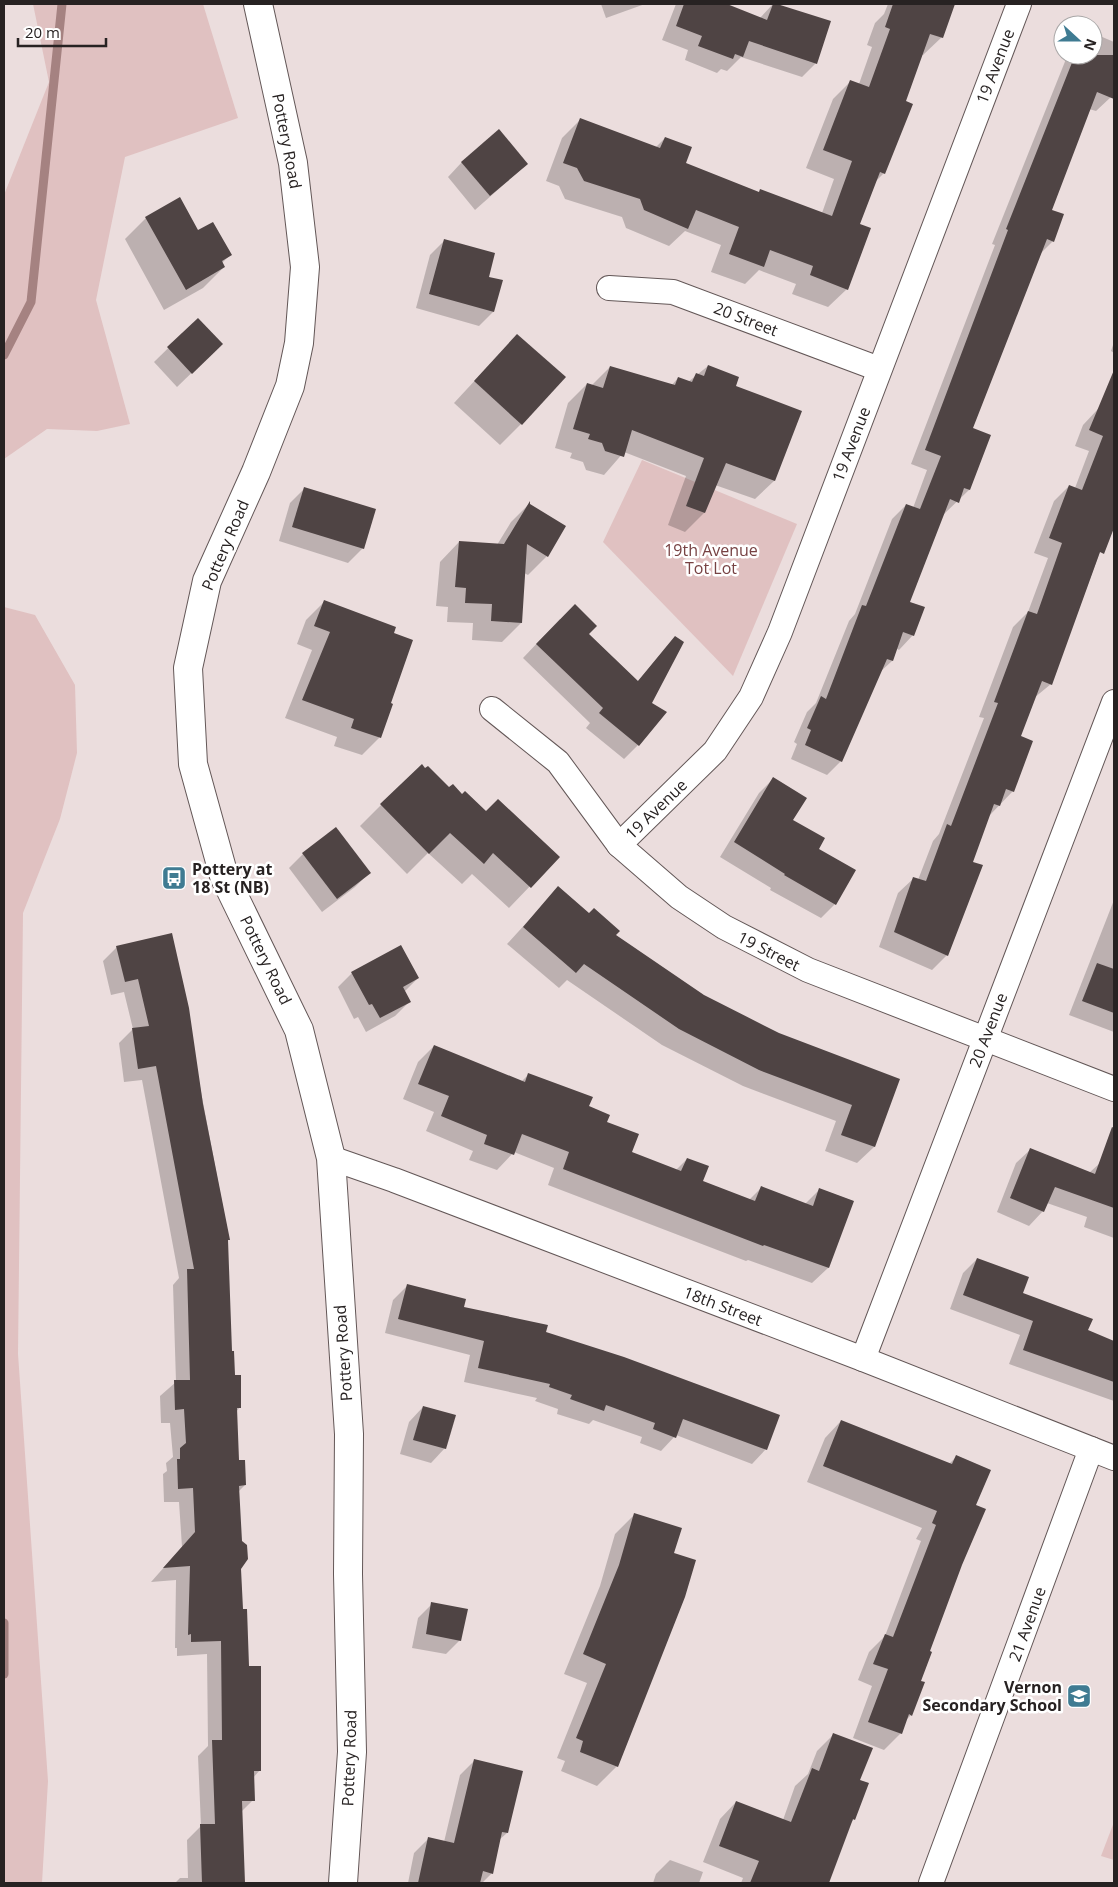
<svg xmlns="http://www.w3.org/2000/svg" width="1118" height="1887" viewBox="0 0 1118 1887" font-family="'Open Sans',sans-serif">
  <rect width="100%" height="100%" fill="#ebdddd"/>
  <!-- green -->
  <g fill="#e0c1c1">
    <path d="M33 4H203L238 118 125 157 96 300 130 424 97 431 47 429 4 459V195L49 82Z"/>
    <path d="M642 460 797 524 733 676 603 542Z"/>
    <path d="M4 607 35 615 75 685 77 753 60 819 23 913 18 1354 48 1781 42 1883H4Z"/>
    <path d="M1114 1822V1860L1101 1856Z"/>
  </g>
  <!-- shadow -->
  <g fill="#0003">
    <path d="M601 4H645L606 18Z"/>
    <path d="M676 4H724L760 18 773 4 816 63 802 77 741 57 727 71 721 69 717 73 685 60 688 50 662 40Z"/>
    <path d="M888 4H953L942 37 923 55H921L904 102 884 173 874 183 858 225 847 289 828 307 792 294 796 284 759 270 745 284 711 272 721 245 685 231 669 246 626 228 622 217 565 199 559 186 546 181 562 138 580 120 655 148 665 138 685 164 758 193 822 213 834 179 806 168 833 99 851 81 859 84 872 47 867 45 875 23 884 14Z"/>
    <path d="M1093 33 1114 42V89L1111 97 1096 111 1089 109 1051 210 1053 241 1040 254 972 429 969 490 942 516 909 602 913 635 899 650 896 648 892 661 880 672 841 761 827 775 791 759 797 744 794 742 807 712 816 703 849 621 855 614 892 519 906 505 913 508 927 470 911 464 995 245 992 244 1066 59 1070 55H1093Z"/>
    <path d="M462 162 527 164 475 210 448 177Z"/>
    <path d="M146 218 198 232 230 255 222 263 224 267 203 288 164 310 125 239Z"/>
    <path d="M445 240 488 278 493 312 479 326 416 308 430 255Z"/>
    <path d="M198 319 207 358 177 387 154 362Z"/>
    <path d="M517 335 521 424 500 445 454 403Z"/>
    <path d="M1114 342V353L1111 351Z"/>
    <path d="M708 366 734 387 800 412 774 481 755 499 715 485 704 513 685 532 668 525 686 476 624 452 604 475 586 470 583 462 570 458 572 453 555 448 568 403 587 384 591 386 610 367 671 386 678 378 688 382Z"/>
    <path d="M1114 382V514L1051 684 1034 698 1019 737 1013 791 989 816 971 862 947 955 932 970 879 947 898 893 914 878 918 880 933 841 939 834 984 718 979 717 1013 627 1028 612 1048 558 1034 553 1054 501 1069 486 1075 488 1089 451 1075 446 1083 425 1098 409 1103 411Z"/>
    <path d="M305 488 363 548 348 563 279 541 290 503Z"/>
    <path d="M529 504 547 556 528 575 524 573 521 623 502 642 472 640 473 623 447 622 448 607 436 606 440 562 459 542 497 545 511 522Z"/>
    <path d="M324 602 391 704 379 738 362 755 334 746 337 737 285 718 312 650 297 644 306 620Z"/>
    <path d="M560 619 588 634 637 682 675 638 650 704 638 745 624 759 586 728 590 723 523 658Z"/>
    <path d="M773 779 791 820 817 850 835 904 821 918 770 890 771 888 720 857 759 793Z"/>
    <path d="M449 789 558 857 509 908 472 874 462 884 428 853 407 874 360 826 381 805Z"/>
    <path d="M303 854 369 873 355 887 322 912 289 868Z"/>
    <path d="M558 888 614 935 703 996 778 1034 898 1080 874 1147 857 1163 825 1151 836 1121 743 1086 662 1045 567 980 559 988 507 944Z"/>
    <path d="M1114 900V1032L1069 1015Z"/>
    <path d="M171 934 229 1239 227 1242 231 1352 240 1407 236 1412 238 1462 245 1485 238 1492 242 1611 260 1770 253 1778V1800L241 1812 243 1883H175L180 1878H188L187 1840 201 1826 198 1756 208 1746 207 1654 177 1656V1648H175L176 1580 151 1582 182 1547 179 1502H164L163 1474 167 1471 166 1463 173 1457 170 1423H161L160 1396 176 1382 173 1285 179 1278 142 1080 124 1082 119 1043 133 1029 124 992 111 995 103 961 117 947Z"/>
    <path d="M352 973 418 978 404 992 409 1002 395 1016 366 1032 358 1017 354 1019 338 987Z"/>
    <path d="M434 1046 521 1082 529 1074 587 1107 605 1122 630 1153 676 1170 687 1159 701 1182 749 1200 761 1188 805 1204 820 1189 853 1201 828 1268 812 1283 748 1260 746 1261 548 1185 554 1168 514 1152 497 1170 469 1160 473 1151 426 1131 434 1112 403 1099 418 1062Z"/>
    <path d="M1031 1149 1089 1173 1100 1163 1114 1168V1238L1084 1227 1087 1217 1047 1203 1043 1211 1029 1226 997 1212 1016 1163Z"/>
    <path d="M977 1259 1021 1294 1089 1333 1114 1343V1401L1009 1364 1020 1335 950 1309 963 1273Z"/>
    <path d="M408 1285 462 1308 545 1332 766 1449 752 1464 676 1435 661 1451 640 1443 642 1437 593 1420 589 1424 557 1414 558 1409 535 1401 537 1398 464 1382 470 1355 385 1333 393 1300Z"/>
    <path d="M423 1407 445 1448 431 1463 400 1454 409 1422Z"/>
    <path d="M841 1421 949 1464 956 1457 974 1506 961 1564 929 1652 911 1715 905 1721 901 1733 884 1750 853 1738 872 1686 858 1680 869 1652 885 1636 921 1541 916 1539 922 1528 807 1482 825 1438Z"/>
    <path d="M635 1514 617 1766 597 1786 561 1771 565 1761 557 1758 587 1683 564 1674 600 1586 615 1534Z"/>
    <path d="M432 1604 460 1640 446 1654 412 1648 418 1618Z"/>
    <path d="M834 1734 859 1781 854 1819 850 1824 828 1883H741L743 1878 703 1862 720 1819 736 1802 783 1820 795 1786 808 1774 817 1751Z"/>
    <path d="M474 1761 507 1833 499 1840 492 1873 482 1883H408L414 1853 428 1839 444 1842 460 1775Z"/>
    <path d="M670 1860 703 1872 699 1883H653L656 1874Z"/>
  </g>
  <g fill="none" stroke-linecap="round" stroke-linejoin="round">
    <!-- stream -->
    <g stroke="#a58281" stroke-width="9">
      <path d="M4 355 31 302 62 4"/>
      <path d="M4 1623V1674"/>
    </g>
  </g>
  <!-- building -->
  <g fill="#4f4444">
    <path d="M684 4H727L767 20 773 4H777L831 21 817 64 749 41 743 57 735 54 733 59 698 46 702 36 676 26Z"/>
    <path d="M893 4H955L943 38 930 34 906 101 913 104 885 174 880 172 860 224 871 228 848 290 810 275 813 266 770 250 764 267 729 254 739 227 696 210 688 229 644 210 640 199 584 181 577 168 563 163 580 118 660 148 665 137 692 147 686 163 759 192 760 189 832 216 852 161 823 150 850 80 869 87 890 29 885 27Z"/>
    <path d="M1075 55H1114V99L1097 92 1052 210 1064 214 1054 242 1047 239 973 428 991 435 970 490 964 488 959 503 950 499 910 602 925 607 914 636 903 632 893 661 887 659 842 762 805 745 811 730 807 728 821 696 826 699 862 605 866 606 906 504 920 509 941 456 925 450 1008 230 1006 229Z"/>
    <path d="M499 129 528 164 490 196 461 162Z"/>
    <path d="M180 197 198 230 213 222 232 255 222 261 225 267 186 290 145 217Z"/>
    <path d="M444 239 495 253 489 277 503 280 494 312 429 294Z"/>
    <path d="M198 318 223 344 192 374 167 347Z"/>
    <path d="M517 334 566 377 522 425 474 381Z"/>
    <path d="M708 365 739 377 736 386 802 411 775 481 726 463 705 513 686 506 704 458 632 430 624 457 605 451 602 443 588 439 590 434 573 429 587 383 603 388 610 366 675 385 678 377 692 382 696 373 704 376Z"/>
    <path d="M1114 370V528L1104 554 1100 552 1052 685 1042 681 1021 736 1033 741 1014 792 1006 789 1000 806 994 804 973 862 983 865 948 956 894 932 913 877 926 881 947 824 951 826 998 703 994 702 1028 611 1037 614 1062 543 1049 538 1069 485 1082 490 1103 436 1089 430Z"/>
    <path d="M304 487 376 509 364 549 292 527Z"/>
    <path d="M530 501V504L566 526 548 557 527 544 522 623 491 621 492 604 465 603 466 588 455 587 459 541 504 544Z"/>
    <path d="M324 600 396 627 394 633 413 640 391 703 393 704 381 738 351 728 354 719 302 700 330 632 314 626Z"/>
    <path d="M575 604 597 626 589 634 638 681 675 636 684 642 652 703 667 712 639 746 599 713 603 708 536 644Z"/>
    <path d="M422 764 425 768 428 766 449 787 453 784 462 794 465 791 486 811 498 799 560 857 531 888 493 853 484 864 450 833 429 854 380 804Z"/>
    <path d="M773 777 807 798 793 820 825 838 819 849 856 870 836 905 784 875 785 874 734 842Z"/>
    <path d="M336 827 371 873 337 899 302 853Z"/>
    <path d="M558 886 589 913 594 908 620 931 616 935 704 995 779 1033 900 1079 875 1147 841 1135 852 1105 759 1070 679 1029 584 964 576 973 523 927Z"/>
    <path d="M172 933 189 1008 203 1104 230 1240H228L232 1351H234L235 1375H241V1408H237L239 1460H245L246 1485 239 1486 242 1541 247 1545 248 1559 241 1569 243 1609H247L249 1666H261V1771H254L255 1801H242L245 1883H202L200 1824H215L212 1740H222L221 1641 191 1642V1634L188 1635 190 1566 163 1568 195 1532 193 1488 178 1489 177 1459H180V1448L186 1443 184 1409 175 1410 174 1380H190L187 1269H194L156 1066 138 1069 132 1028 149 1026 138 979 125 982 116 946Z"/>
    <path d="M401 945 419 978 403 987 411 1002 380 1018 372 1004 369 1005 351 972Z"/>
    <path d="M1097 963 1114 969V1013L1082 1001Z"/>
    <path d="M434 1045 525 1082 528 1073 593 1097 589 1106 610 1115 607 1122 639 1134 632 1152 681 1171 687 1158 709 1166 703 1181 755 1201 761 1186 813 1206 819 1188 854 1201 829 1268 764 1245 763 1246 563 1169 569 1152 522 1134 514 1155 484 1144 487 1135 441 1116 449 1096 418 1084Z"/>
    <path d="M1112 1127 1114 1128V1208L1055 1187 1044 1212 1010 1198 1030 1148 1095 1174Z"/>
    <path d="M977 1258 1029 1277 1023 1293 1093 1319 1088 1330 1114 1341V1382L1023 1350 1033 1321 963 1295Z"/>
    <path d="M407 1284 466 1299 464 1307 548 1325 546 1332 624 1357 780 1415 767 1450 683 1419 676 1438 653 1429 655 1423 606 1405 604 1411 570 1399 572 1395 549 1387 550 1384 478 1368 484 1341 398 1319Z"/>
    <path d="M423 1406 456 1415 446 1449 413 1440Z"/>
    <path d="M841 1420 952 1464 956 1455 991 1470 976 1505 986 1509 962 1565 930 1651 932 1652 921 1681 925 1682 912 1716 909 1714 902 1734 868 1722 888 1669 873 1664 885 1634 893 1637 936 1525 932 1523 937 1511 823 1466Z"/>
    <path d="M634 1513 682 1528 674 1553 696 1560 685 1597 618 1767 580 1752 583 1741 576 1738 606 1664 583 1654 619 1565Z"/>
    <path d="M431 1602 468 1609 461 1641 426 1634Z"/>
    <path d="M833 1733 873 1748 860 1780 869 1783 855 1820 853 1819 829 1883H750L759 1861 719 1846 736 1801 791 1822 812 1768 819 1771Z"/>
    <path d="M474 1759 523 1771 508 1833 502 1832 493 1874 483 1871 480 1883H418L428 1837 454 1843Z"/>
  </g>
  <g fill="none" stroke-linecap="round" stroke-linejoin="round">
    <defs>
      <g id="street">
        <path d="M609 288 673 292 879 369"/>
        <path d="M492 709 558 762 619 845 679 897 724 927 808 970 1114 1089"/>
        <path d="M619 845 715 751 751 697 780 632 1019 4"/>
        <path d="M331 1158 394 1180 863 1359 1114 1458"/>
        <path d="M863 1359 1114 702"/>
        <path d="M931 1883 1091 1449"/>
      </g>
      <path id="secondary" d="M258 4 293 163 305 267 299 343 290 386 256 472 207 581 188 668 193 764 224 876 299 1030 331 1158 349 1434 348 1574 352 1752 343 1883"/>
    </defs>
    <!-- street casing -->
    <use href="#street" stroke="#635757" stroke-width="26"/>
    <!-- secondary casing -->
    <use href="#secondary" stroke="#635757" stroke-width="30"/>
    <!-- street -->
    <use href="#street" stroke="#fff" stroke-width="24"/>
    <!-- secondary -->
    <use href="#secondary" stroke="#fff" stroke-width="28"/>
  </g>
  <!-- icons -->
  <defs>
    <symbol id="bus-square" viewBox="-11 -11 22 22"><rect x="-9" y="-9" width="18" height="18" rx="4" fill="#3f7b92" stroke="#fff"/><path d="M-5-6H5V4H4V6H2V4H-2V6H-4V4H-5ZM-3.5-4V0h7V-4ZM-3.5 1.2v1.5H-2V1.2ZM2 1.2v1.5H3.5V1.2Z" fill="#fff"/></symbol>
    <symbol id="school-square" viewBox="-11 -11 22 22"><rect x="-9" y="-9" width="18" height="18" rx="4" fill="#3f7b92" stroke="#fff"/><path d="M0-5L7-2L0 1L-7-2ZM-4 1L0 2.5L4 1V4Q0 6-4 4Z" fill="#fff"/></symbol>
  </defs>
  <g fill-rule="evenodd">
    <use href="#bus-square" x="160" y="864" width="28" height="28"/>
    <use href="#school-square" x="1065" y="1682" width="28" height="28"/>
  </g>
  <g text-anchor="middle" dominant-baseline="central" stroke-width="5" stroke-linejoin="round" paint-order="stroke">
    <!-- street labels -->
    <g font-size="16" fill="#272222" stroke="#fff">
      <text transform="translate(995 66) rotate(-69)">19 Avenue</text>
      <text transform="translate(287 141) rotate(79)">Pottery Road</text>
      <text transform="translate(746 319) rotate(21)">20 Street</text>
      <text transform="translate(851 444) rotate(-69)">19 Avenue</text>
      <text transform="translate(225 545) rotate(-67)">Pottery Road</text>
      <text transform="translate(656 809) rotate(-44)">19 Avenue</text>
      <text transform="translate(769 951) rotate(27)">19 Street</text>
      <text transform="translate(266 960) rotate(64)">Pottery Road</text>
      <text transform="translate(988 1030) rotate(-69)">20 Avenue</text>
      <text transform="translate(723 1306) rotate(21)">18th Street</text>
      <text transform="translate(343 1353) rotate(-94)">Pottery Road</text>
      <text transform="translate(1027 1624) rotate(-70)">21 Avenue</text>
      <text transform="translate(349 1758) rotate(-88)">Pottery Road</text>
    </g>
    <!-- park labels -->
    <g font-size="16" fill="#774243" stroke="#fff">
      <text x="711" y="550">19th Avenue<tspan x="711" dy="18">Tot Lot</tspan></text>
    </g>
    <!-- poi labels -->
    <g font-size="16" font-weight="bold" fill="#272222" stroke="#fff" text-anchor="start">
      <text x="192" y="869">Pottery at<tspan x="192" dy="18">18 St (NB)</tspan></text>
      <text x="1062" y="1687" text-anchor="end">Vernon<tspan x="1062" dy="18">Secondary School</tspan></text>
    </g>
  </g>
  <!-- border -->
  <rect width="1118" height="1887" fill="none" stroke="#272222" stroke-width="10"/>
  <!-- north arrow -->
  <g transform="translate(1078 40) rotate(111)"><circle r="24" fill="#ffffff" stroke="#a9a7a7"/>
  <path d="M0-4L9 19L0 12L-9 19Z" fill="#3f7b92"/>
  <text y="-8" font-size="14" font-weight="bold" text-anchor="middle" fill="#272222">N</text>
  </g>
  <!-- scale -->
  <path d="M18 38v8h88v-8" fill="none" stroke="#272222" stroke-width="2.5"/>
  <text x="25" y="38" font-size="15" fill="#272222" stroke="#ffffff" stroke-width="4" paint-order="stroke">20 m</text>
</svg>
